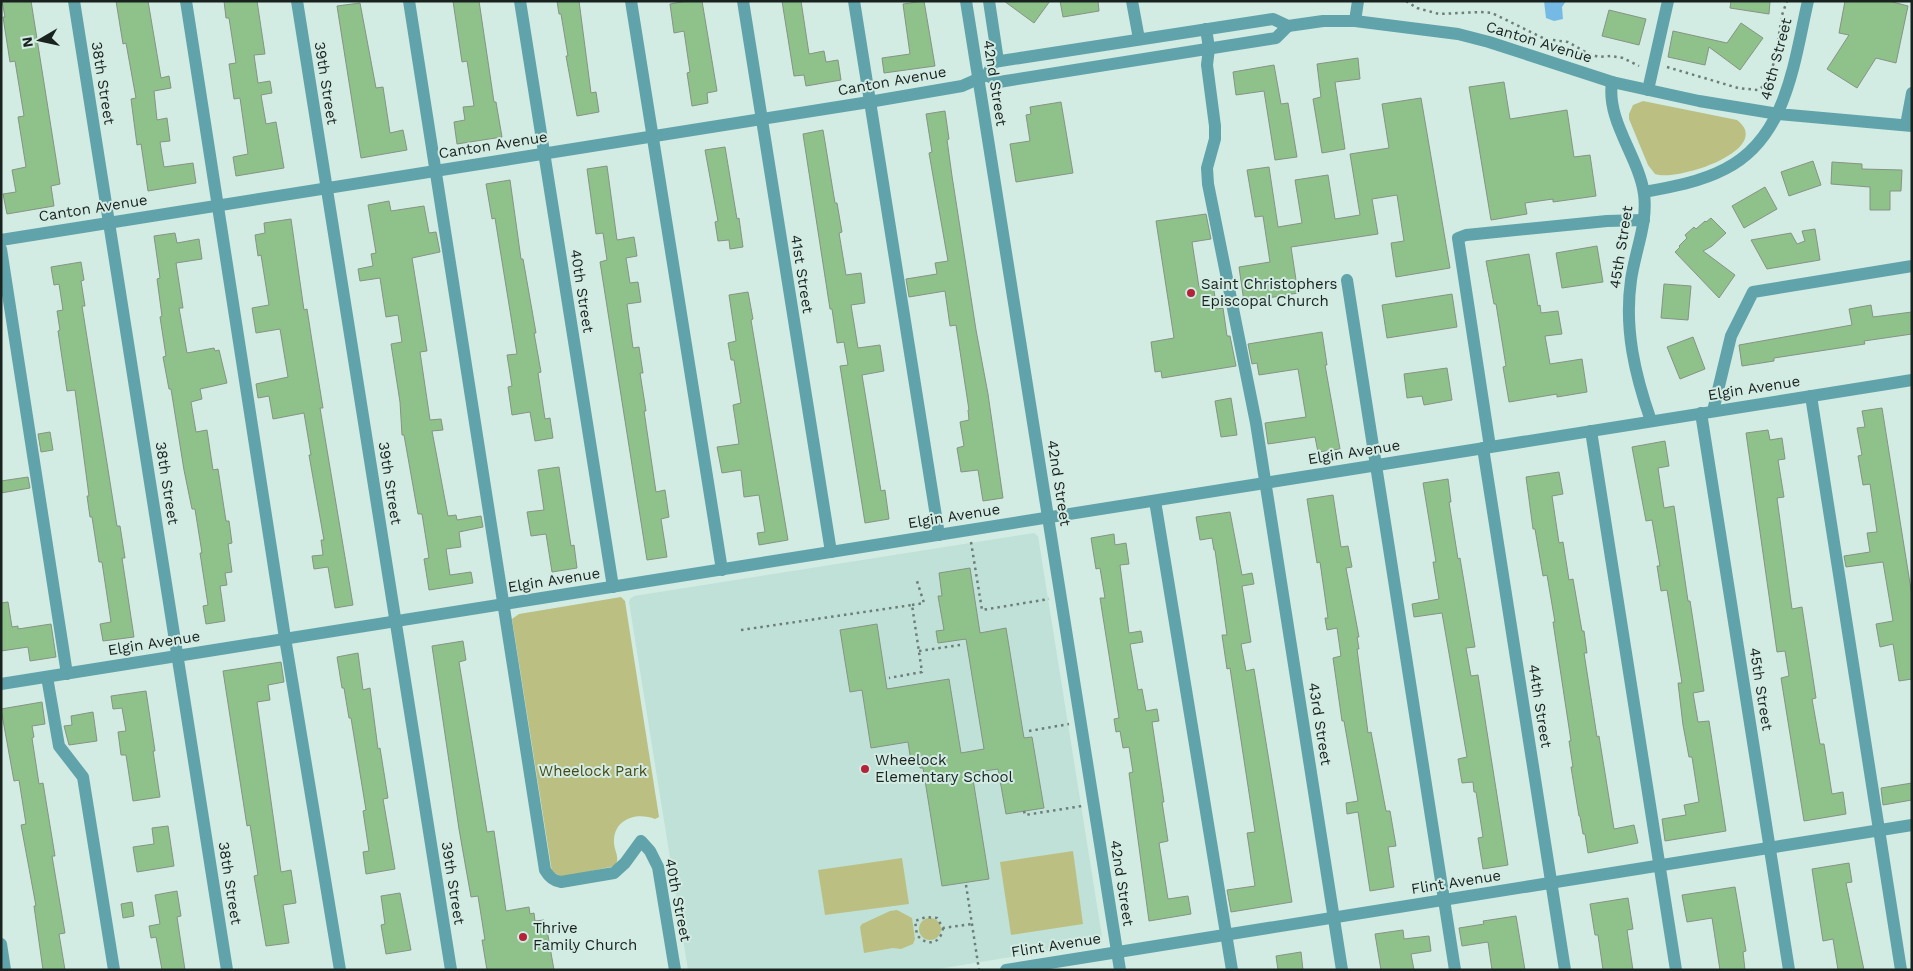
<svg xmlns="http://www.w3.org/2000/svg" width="1913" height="971" viewBox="0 0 1913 971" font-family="'Work Sans',sans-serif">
  <rect width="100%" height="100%" fill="#d2ebe3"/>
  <!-- built -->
  <path fill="#c0e1d7" d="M1034 533 1038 536 1102 937 1100 941 1096 943 932 970H688L629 602 630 599 634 596Z"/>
  <!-- green -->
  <g fill="#bbc082">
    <path d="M1643 101 1737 120C1775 149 1678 182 1655 174L1648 165 1629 119V114L1633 105Z"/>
    <path d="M621 597 625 601 659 817 655 819C638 812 615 818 614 840 613 850 621 857 615 866L563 877 552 872 512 619 519 614Z"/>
    <path d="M1073 851 1083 924 1011 935 1000 862Z"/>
    <path d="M902 858 909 904 825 915 818 870Z"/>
    <path d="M897 910 912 918 915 939 913 944 901 949 893 948 864 953 860 927 862 924 890 911Z"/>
    <circle cx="930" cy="929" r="11"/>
  </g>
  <!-- water -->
  <path fill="#75bae4" d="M1544 1H1566L1562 7 1563 19 1554 21 1546 18Z"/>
  <!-- building -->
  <g fill="#8fc18b" stroke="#869484">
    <path d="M2 1H31L60 184 51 186 54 206 7 214 3 194 16 192 12 170 26 167 18 117 24 116 15 61 10 62 3 17H5Z"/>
    <path d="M116 1H148L161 78 169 76 171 88 154 91 157 120 167 118 170 141 160 142 164 167 193 163 196 183 148 191 141 144 137 145 131 99 136 98 126 43 123 44Z"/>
    <path d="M224 1H257L265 54 254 55 258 83 270 81 272 93 261 95 266 124 276 122 284 168 236 176 233 157 248 154 240 98 234 99 229 64 236 63 229 18H226Z"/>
    <path d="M453 1H479L494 102H496L502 137 457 144 454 122 465 120 463 107 474 106 467 61 462 62Z"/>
    <path d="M557 1H579L591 93 596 92 599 112 577 116 566 56H568L561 14H559Z"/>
    <path d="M687 1H702L717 91 707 93 708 103 692 106 687 73 690 72 684 31 674 33 670 4Z"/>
    <path d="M782 1H801L809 54 824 51 826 62 838 60 841 80 806 86 804 75 794 76Z"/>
    <path d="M924 1 935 66 884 73 882 58 910 54 903 4Z"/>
    <path d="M1004 1H1050L1034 23Z"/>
    <path d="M1060 1H1098L1099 11 1063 17Z"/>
    <path d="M1731 1H1770L1769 14 1730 8Z"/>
    <path d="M1845 1H1889L1908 6 1896 63 1876 58 1857 88 1827 69 1849 35 1839 33Z"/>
    <path d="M360 3 376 88 383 87 390 133 403 130 407 150 361 158 337 6Z"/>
    <path d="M1609 10 1646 19 1639 45 1602 36Z"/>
    <path d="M1741 23 1763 38 1740 70 1709 47 1705 65 1668 57 1673 31 1727 43Z"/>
    <path d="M1358 58 1360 79 1335 82 1345 149 1322 153 1313 99 1321 97 1317 64Z"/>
    <path d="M1274 65 1281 104 1288 103 1297 157 1275 160 1264 91 1236 95 1233 72Z"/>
    <path d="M1504 82 1510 119 1567 110 1574 157 1590 155 1596 196 1553 202V199L1525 203 1527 214 1491 220 1469 87Z"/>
    <path d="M1421 98 1450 268 1396 277 1391 243 1404 241 1397 195 1372 199 1378 234 1291 247 1298 293 1244 302 1239 267 1270 262 1263 216 1255 217 1247 170 1269 167 1278 227 1302 223 1295 180 1328 175 1335 219 1360 215 1350 154 1389 148 1382 104Z"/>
    <path d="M1061 102 1073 173 1016 182 1010 144 1030 141 1026 115 1031 114 1030 107Z"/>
    <path d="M945 111 949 139 947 140 952 176 976 330 988 394 1003 498 983 501 978 470 961 472 957 448 964 446 960 422 969 420 968 410H969L956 325 950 326 945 291 909 297 906 279 937 274 935 263 948 261 929 153 932 152 926 114Z"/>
    <path d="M823 130 835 203H837L842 232 839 233 846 275 861 273 865 303 851 305 858 348 880 345 884 371 862 375 881 491 885 490 889 519 865 523 840 366 848 365 844 342 837 343 832 309H830L803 134Z"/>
    <path d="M725 147 737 219 739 218 743 247 730 249 729 240 718 241 715 222 718 221 705 150Z"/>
    <path d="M1813 161 1821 185 1789 196 1781 172Z"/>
    <path d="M1832 162 1862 164V169L1902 170 1901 191H1890V210H1870V187L1831 184Z"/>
    <path d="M607 166 617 240 634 237 637 256 626 258 630 283 638 282 641 302 627 304 633 348 639 347 643 373H640L646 411H644L656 492 665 490 669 517 661 519 667 557 647 560 600 262 607 260 603 233 596 234 587 169Z"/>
    <path d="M510 180 521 259H523L536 333H534L541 372 538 373 545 419 550 418 553 438 535 441 530 412 512 415 508 387 512 386 507 355 517 354 495 218 492 219 486 184Z"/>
    <path d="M1765 187 1777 209 1744 228 1732 206Z"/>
    <path d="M389 201 391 211 424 206 429 233 436 232 440 252 412 258 427 351 420 352 430 420 441 419 443 430 432 431 448 516 456 515 457 520 481 516 483 527 459 532 461 547 446 549 450 575 471 572 473 583 429 590 424 559 429 558 422 514H418L404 435H402L400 402 391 344 402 342 398 315 386 317 380 278 360 281 358 269 373 266 371 254 376 253 368 205Z"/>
    <path d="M1206 214 1211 239 1192 242 1199 287 1213 285 1217 309 1223 308 1227 336H1230L1236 366 1162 378 1161 371 1155 372 1151 342 1174 338 1156 221Z"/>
    <path d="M1711 218 1726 233 1712 246 1703 251 1735 275 1719 298 1675 252 1680 247 1679 246 1687 238 1685 235 1694 227 1696 229 1705 221 1706 222Z"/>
    <path d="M291 219 304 310 307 309 312 341 323 408H320L353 605 335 608 328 567 314 569 312 556 323 555 321 540H324L309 455H311L304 413 273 419 269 396 258 398 256 384 288 377 280 329 256 333 252 308 269 305 261 255 258 256 255 235 265 233 264 223Z"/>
    <path d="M1815 229 1820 260 1767 269 1751 240 1791 233 1797 244 1805 241 1802 231Z"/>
    <path d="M175 233 177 243 199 239 202 259 176 263 183 308H179L187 353 214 348 215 351 219 350 227 383 200 389 202 399 191 402 196 432 207 430 213 470 218 469 226 521H229L232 543 228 544 232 572 225 573 227 585 220 586 225 621 206 624 203 606 208 605 200 553H202L195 509H192L184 470 171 389H169L163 357 166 356 160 317 162 316 157 279 160 278 154 236Z"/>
    <path d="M1597 246 1603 282 1562 288 1556 253Z"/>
    <path d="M1529 254 1538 306 1540 305 1541 313 1558 311 1562 334 1545 336 1550 364 1582 359 1587 392 1557 397V394L1509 402 1503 367 1506 366 1496 304H1494L1486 261Z"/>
    <path d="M81 262 84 280 81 281 85 306H82L117 526H120L125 558H122L134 637 103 641 100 624 111 622 102 562H99L92 517H90L87 496H89L75 390 67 391 58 331 60 330 57 311 63 310 59 284 54 285 51 267Z"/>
    <path d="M1664 284 1691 286 1688 320 1661 318Z"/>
    <path d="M748 292 753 319 751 320 788 540 759 545 757 533 765 532 759 495 744 497 741 470 722 473 717 447 739 444 733 405 741 403 734 360H731L728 343 736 341 729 295Z"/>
    <path d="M1452 294 1457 327 1387 338 1382 305Z"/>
    <path d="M1871 305 1873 317 1912 312V334L1864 341 1865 344 1774 358V361L1742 366 1739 345 1852 325 1849 309Z"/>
    <path d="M1322 332 1327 365H1325L1340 449 1318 452 1315 437 1268 444 1265 423 1306 417 1298 369 1259 375 1257 363 1252 364 1248 344Z"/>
    <path d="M1693 337 1705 369 1680 379 1667 347Z"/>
    <path d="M1447 368 1452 400 1424 405 1422 396 1407 398 1404 374Z"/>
    <path d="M1231 398 1237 435 1221 437 1215 401Z"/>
    <path d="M1882 408 1912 596V679L1899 681 1893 644 1880 647 1876 624 1893 621 1883 562 1846 567 1844 556 1870 552 1867 533 1877 532 1870 484 1863 485 1858 456 1862 455 1857 428 1865 427 1862 411Z"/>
    <path d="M1768 430 1770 440 1782 438 1785 459 1778 460 1784 497 1777 498 1792 609 1802 607 1816 698 1812 699 1820 744H1824L1832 794 1843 792 1846 814 1804 821 1781 678 1789 676 1785 651 1777 652 1746 433Z"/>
    <path d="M50 432 53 450 41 452 38 434Z"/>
    <path d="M1665 441 1669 466 1658 468 1664 508 1674 506 1688 601H1690L1704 691 1693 693 1698 722 1709 721 1726 831 1665 841 1662 819 1686 815 1684 805 1699 802 1692 757H1689L1683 725 1678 683H1682L1667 590 1661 591 1657 566H1660L1652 520 1646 521 1632 447Z"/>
    <path d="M559 467 571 546 574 545 577 568 552 572 546 534 531 536 527 512 544 510 538 470Z"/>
    <path d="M1559 472 1563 494 1552 496 1559 543 1563 542 1569 580 1573 579 1582 631H1584L1587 653H1584L1597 737 1599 736 1614 829 1634 825 1638 843 1588 853 1585 834H1583L1580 816H1579L1571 767H1573L1569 741H1571L1553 622H1555L1547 575 1543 576 1535 529H1533L1526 477Z"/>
    <path d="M28 477 30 488 1 493V481Z"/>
    <path d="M1448 479 1451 502H1449L1458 559 1460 558 1475 647 1466 648 1471 676 1478 675 1508 865 1483 869 1478 838 1483 837 1476 792H1474L1473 782 1462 783 1458 759 1467 757 1442 613 1414 617 1412 604 1439 599 1433 562H1436L1423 483Z"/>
    <path d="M1333 495 1341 547 1348 546 1352 567 1346 568 1359 637H1357L1359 649H1357L1368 733 1371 732 1386 811H1390L1396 846 1388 847 1394 887 1370 891 1358 812 1347 814 1346 803 1358 801 1344 721H1342L1333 658 1341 656 1337 628 1327 630 1325 618H1328L1320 562 1317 563 1307 499Z"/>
    <path d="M1230 512 1242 575 1252 573 1254 584 1242 586 1251 642 1241 644 1246 671 1254 669 1292 902 1231 912 1227 890 1255 886 1247 833 1255 832 1230 668 1227 669 1222 635H1227L1215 550H1214L1212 538 1200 540 1196 517Z"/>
    <path d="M1114 534 1115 545 1126 543 1129 564 1120 565 1129 633 1141 631 1143 642 1130 644 1138 690 1142 689 1146 711 1157 709 1159 721 1152 722 1164 802H1162L1168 841 1159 843 1168 899 1188 896 1191 914 1149 921 1129 773 1133 772 1129 747 1123 748 1120 731 1116 732 1114 719 1119 718 1100 598H1105L1100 568 1096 569 1091 538Z"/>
    <path d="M970 568 980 633 1006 628 1024 738 1032 737 1044 808 1006 814 998 769 972 773 989 879 942 886 923 768H920L919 761 911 762 908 742 871 748 862 690 850 692 840 630 877 624 887 689 949 679 961 753 984 749 966 639 938 643 936 631 944 630 938 596H942L939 573Z"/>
    <path d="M8 602 12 627 18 626V629L51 624 56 657 30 661 28 647 1 651V603Z"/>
    <path d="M463 641 466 660 459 662 487 832 494 831 506 911 529 907 530 914 534 913 535 921 544 920 545 930H547L554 970H487L482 940H485L478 896 471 897 459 829 432 646Z"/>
    <path d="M358 653 363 690 370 688 378 749 380 748 388 798 383 799 395 869 366 874 363 852 369 851 363 811 366 810 351 718H349L344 688H342L337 657Z"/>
    <path d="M281 662 284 682 268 685 270 700 257 702 281 872 291 870 296 903 283 905 289 943 266 946 254 876 258 875 250 825 247 826 223 671Z"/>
    <path d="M146 691 155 751H153L160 797 133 801 126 755H121L118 732 126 731 122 708 113 709 111 696Z"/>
    <path d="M42 702 45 724 32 726 34 737 32 738 39 784 43 783 55 856H52L65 933 59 934 65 970H43L34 906H36L21 825 26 824 19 780 14 781 1 709Z"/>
    <path d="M93 712 97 741 69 745 64 726 72 725 71 716Z"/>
    <path d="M1912 783V800L1883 805 1881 788Z"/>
    <path d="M168 826 174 866 137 872 133 847 154 844 152 828Z"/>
    <path d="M1849 863 1852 882 1846 883 1864 970H1838L1833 939 1823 941 1812 869Z"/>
    <path d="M1735 887 1746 951 1743 952 1745 970H1720L1712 918 1687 922 1682 895Z"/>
    <path d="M177 891 181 916 177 917 185 970H162L156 937 151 938 149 926 160 924 155 895Z"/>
    <path d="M400 893 411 950 386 954 381 925 385 924 381 896Z"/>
    <path d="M1628 898 1633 929 1627 930 1633 970H1603L1598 935H1595L1590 904Z"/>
    <path d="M132 902 134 916 123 918 121 904Z"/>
    <path d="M1516 916 1525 970H1492L1488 942 1462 946 1459 928 1484 924 1483 921Z"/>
    <path d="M1403 930 1404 939 1429 936 1431 951 1411 954 1414 970H1381L1375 934Z"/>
    <path d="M1301 952 1303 970H1278L1276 956Z"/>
  </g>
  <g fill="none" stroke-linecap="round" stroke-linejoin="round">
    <!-- path -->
    <g stroke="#6d7d78" stroke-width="2.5" stroke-dasharray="2.5 4" stroke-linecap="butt">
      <path d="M1406 1 1417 8 1439 14 1481 12 1492 13 1545 39 1568 42 1589 54 1599 57 1611 56 1623 58 1639 66"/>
      <path d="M1667 67 1738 88 1758 90 1765 85 1775 60 1782 15 1787 1"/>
      <path d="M971 542 982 610 1049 599"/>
      <path d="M912 605 924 603 916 578"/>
      <path d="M741 630 912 605 922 672 889 678"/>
      <path d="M919 651 960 645"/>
      <path d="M1029 731 1069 724"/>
      <path d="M1024 811 1025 815 1082 806"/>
      <path d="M966 885 979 970"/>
      <path d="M943 928C941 944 927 947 917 935L915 921 926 917 937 918 943 928 972 924"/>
    </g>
    <!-- minor -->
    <g stroke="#60a3aa" stroke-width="12">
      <path d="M74 1 227 970"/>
      <path d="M186 1 285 638 340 970"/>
      <path d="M297 1 451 970"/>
      <path d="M409 1 545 870C549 877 553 881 561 882L614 873 625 863 641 841 650 851 658 867 675 970"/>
      <path d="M520 1 613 587"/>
      <path d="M631 1 722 570"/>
      <path d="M743 1 831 552"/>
      <path d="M854 1 939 535"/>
      <path d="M966 1 1120 970"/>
      <path d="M989 1 998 61"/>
      <path d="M1132 1 1139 39"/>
      <path d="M1355 21 1358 1"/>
      <path d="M1206 29 1209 48 1207 65 1215 126V139L1207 168 1208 184 1256 423 1342 970"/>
      <path d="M987 75 999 82 1276 38 1288 26"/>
      <path d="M1612 82C1606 121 1639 157 1644 194 1648 223 1635 251 1631 280 1624 329 1635 375 1651 421"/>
      <path d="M1648 90 1668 1"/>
      <path d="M1906 125 1912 93"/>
      <path d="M1644 192C1672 187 1700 182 1725 169 1787 138 1794 62 1808 1"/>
      <path d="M1 240 869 102 962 86 987 75 994 62 1273 19 1288 26 1323 21H1355L1458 34 1489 42 1612 82 1699 101 1778 114 1912 126"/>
      <path d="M1 249 67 674"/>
      <path d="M1347 280 1455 970"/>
      <path d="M1811 396 1901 970"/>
      <path d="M1713 411 1731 336 1753 292 1912 266"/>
      <path d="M1701 413 1789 970"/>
      <path d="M1591 431 1676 970"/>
      <path d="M1490 447 1458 238 1466 235 1607 221 1644 220"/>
      <path d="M1483 448 1565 970"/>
      <path d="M1155 501 1232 970"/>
      <path d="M47 677 59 746 83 777 114 970"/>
      <path d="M1 684 1912 380"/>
      <path d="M1 944 5 970"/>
      <path d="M1006 970 1912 825"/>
    </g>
  </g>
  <!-- markers -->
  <g fill="#b5233b" stroke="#d2ebe3" stroke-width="2">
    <circle cx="1191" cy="293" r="5"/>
    <circle cx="865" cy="769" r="5"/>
    <circle cx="523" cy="937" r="5"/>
  </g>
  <g text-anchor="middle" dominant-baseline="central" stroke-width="4" stroke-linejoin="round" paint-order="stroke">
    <!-- street labels -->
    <g font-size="15" fill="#19221f" stroke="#d2ebe3">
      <text transform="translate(1539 42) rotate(17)">Canton Avenue</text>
      <text transform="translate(1776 59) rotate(-75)">46th Street</text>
      <text transform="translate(892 81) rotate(-10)">Canton Avenue</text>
      <text transform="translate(103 83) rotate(81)">38th Street</text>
      <text transform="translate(326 83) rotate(81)">39th Street</text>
      <text transform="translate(995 83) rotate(81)">42nd Street</text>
      <text transform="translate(493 145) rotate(-9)">Canton Avenue</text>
      <text transform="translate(93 208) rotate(-9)">Canton Avenue</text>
      <text transform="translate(1621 247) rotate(-81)">45th Street</text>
      <text transform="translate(802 274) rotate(81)">41st Street</text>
      <text transform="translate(582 291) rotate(81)">40th Street</text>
      <text transform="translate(1754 388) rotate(-9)">Elgin Avenue</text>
      <text transform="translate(1354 452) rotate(-9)">Elgin Avenue</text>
      <text transform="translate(167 483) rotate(81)">38th Street</text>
      <text transform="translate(390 483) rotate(81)">39th Street</text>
      <text transform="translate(1059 483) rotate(81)">42nd Street</text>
      <text transform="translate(954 516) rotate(-9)">Elgin Avenue</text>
      <text transform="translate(554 580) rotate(-9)">Elgin Avenue</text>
      <text transform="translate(154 643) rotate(-9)">Elgin Avenue</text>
      <text transform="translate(1761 689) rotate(81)">45th Street</text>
      <text transform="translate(1540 706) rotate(81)">44th Street</text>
      <text transform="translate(1320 724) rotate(81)">43rd Street</text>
      <text transform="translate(1456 882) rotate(-9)">Flint Avenue</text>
      <text transform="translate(230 883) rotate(81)">38th Street</text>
      <text transform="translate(453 883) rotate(81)">39th Street</text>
      <text transform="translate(1122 883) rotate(81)">42nd Street</text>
      <text transform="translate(678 900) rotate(79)">40th Street</text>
      <text transform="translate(1056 945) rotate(-9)">Flint Avenue</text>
    </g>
    <!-- poi labels -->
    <g font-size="15" fill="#19221f" stroke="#d2ebe3" text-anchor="start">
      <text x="1201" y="284">Saint Christophers<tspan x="1201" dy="17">Episcopal Church</tspan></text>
      <text x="875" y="760">Wheelock<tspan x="875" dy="17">Elementary School</tspan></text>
      <text x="533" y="928">Thrive<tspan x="533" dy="17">Family Church</tspan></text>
    </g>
    <!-- park labels -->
    <g font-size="15" fill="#474914" stroke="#d2ebe3">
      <text x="593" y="771">Wheelock Park</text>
    </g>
  </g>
  <!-- border -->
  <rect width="1913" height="971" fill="none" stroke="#19221f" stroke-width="5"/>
  <!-- north arrow -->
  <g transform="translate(40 40) rotate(261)" stroke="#d2ebe3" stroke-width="4" paint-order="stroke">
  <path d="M0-4L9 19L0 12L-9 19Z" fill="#19221f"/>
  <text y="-8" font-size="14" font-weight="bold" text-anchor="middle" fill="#19221f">N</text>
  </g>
</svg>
